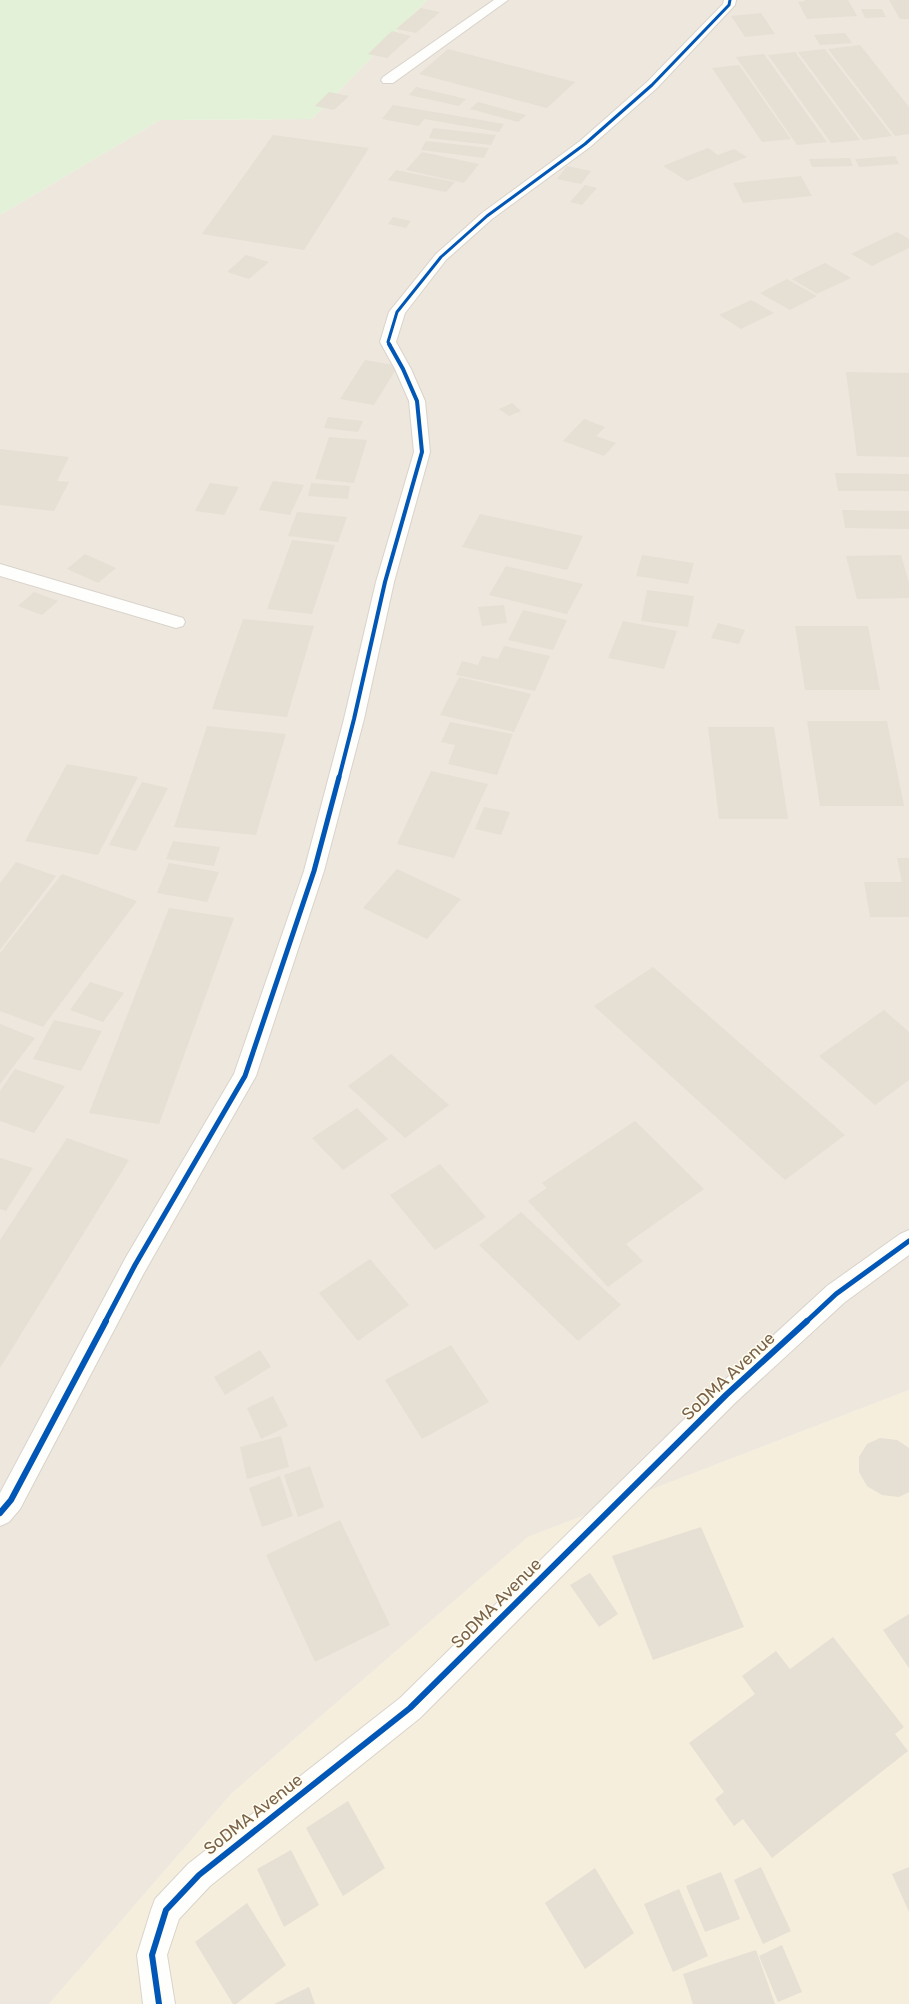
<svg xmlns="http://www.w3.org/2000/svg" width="909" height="2004" viewBox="0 0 909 2004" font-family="Rubik,sans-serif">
  <rect width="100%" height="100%" fill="#f9f6ed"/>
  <!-- residential -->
  <path fill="#f5eedd" d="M909 1390V2004H49L231 1794 528 1537Z"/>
  <!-- industrial -->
  <path fill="#ede7de" d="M427 0H909V1390L528 1537 231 1794 49 2004H0V215L160 120 312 119Z"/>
  <!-- green -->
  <path fill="#e2f1d7" d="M0 0H427L312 119 160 120 0 215Z"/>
  <!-- building -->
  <g fill="#e6dfd4">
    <path d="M804 0H848L857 16 807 19 798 2 805 1Z"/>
    <path d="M889 0H909V19H900Z"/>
    <path d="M421 8 440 12 416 33 396 29Z"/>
    <path d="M861 9H882L886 17 865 18Z"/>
    <path d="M761 13 775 34 745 37 731 16Z"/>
    <path d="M392 31 411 36 387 58 368 54Z"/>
    <path d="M845 33 852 43 820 45 814 35Z"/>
    <path d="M860 45 909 107V134L895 136 828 49Z"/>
    <path d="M448 49 575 82 547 108 419 74Z"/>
    <path d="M825 49 892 136 863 140 798 52Z"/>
    <path d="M795 52 860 140 831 143 768 55Z"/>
    <path d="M764 54 827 142 797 145 736 57Z"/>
    <path d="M739 65 791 139 762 142 712 68Z"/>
    <path d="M416 87 466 99 459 106 409 95Z"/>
    <path d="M329 92 349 96 334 110 315 106Z"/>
    <path d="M478 102 526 115 518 122 470 109Z"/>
    <path d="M393 105 504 124 499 132 424 119 419 126 382 119Z"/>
    <path d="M433 128 496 135 491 145 429 138Z"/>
    <path d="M273 135 369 148 304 250 202 234Z"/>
    <path d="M426 141 489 148 484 158 421 150Z"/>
    <path d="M708 148 718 155 734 149 747 157 687 181 663 166Z"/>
    <path d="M422 152 479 164 464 183 406 170Z"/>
    <path d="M895 156 899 164 859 167 855 159Z"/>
    <path d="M850 158 853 166 812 167 809 159Z"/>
    <path d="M567 166 591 171 581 184 557 179Z"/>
    <path d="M396 170 455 182 446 192 388 180Z"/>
    <path d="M801 176 812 196 743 203 733 183Z"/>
    <path d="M585 185 597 188 582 205 570 202Z"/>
    <path d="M393 217 411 221 406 228 388 224Z"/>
    <path d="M897 232 909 239V248L872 266 851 254Z"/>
    <path d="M246 255 269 262 249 279 227 272Z"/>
    <path d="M825 263 851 278 817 294 792 279Z"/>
    <path d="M787 279 817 296 790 310 760 293Z"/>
    <path d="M751 300 774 313 741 329 719 315Z"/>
    <path d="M365 360 398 366 374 405 340 399Z"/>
    <path d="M846 372 909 373V457L857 456Z"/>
    <path d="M512 403 521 411 509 416 499 409Z"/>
    <path d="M328 417 363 421 358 432 324 428Z"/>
    <path d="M584 419 605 427 596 436 616 443 604 456 563 441Z"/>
    <path d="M329 437 367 440 354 483 315 479Z"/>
    <path d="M0 449 69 457 57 481 69 482 54 511 0 505Z"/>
    <path d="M835 473 909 474V491H838Z"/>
    <path d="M273 481 304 485 290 515 259 510Z"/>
    <path d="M210 483 239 487 224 515 195 511Z"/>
    <path d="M311 483 350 486 348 499 308 496Z"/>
    <path d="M842 510 909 511V529L845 528Z"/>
    <path d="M297 512 347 517 338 542 288 536Z"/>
    <path d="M480 514 583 536 567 570 462 547Z"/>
    <path d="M292 540 335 545 312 614 267 609Z"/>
    <path d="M85 554 116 568 98 583 67 569Z"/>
    <path d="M642 555 694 563 688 584 636 576Z"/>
    <path d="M901 555 909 583V598L857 599 846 556Z"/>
    <path d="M506 566 583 584 567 614 489 595Z"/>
    <path d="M647 590 694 596 688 627 641 621Z"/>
    <path d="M34 592 58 601 42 615 18 606Z"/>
    <path d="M504 605 507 623 482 626 478 607Z"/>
    <path d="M523 610 567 620 553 650 508 640Z"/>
    <path d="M243 619 314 626 287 717 212 709Z"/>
    <path d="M623 621 677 631 664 669 608 658Z"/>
    <path d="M718 623 745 630 739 644 711 638Z"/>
    <path d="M795 626H868L880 690H805Z"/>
    <path d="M504 646 550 656 535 691 456 675 462 661 478 665 482 656 498 659Z"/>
    <path d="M459 677 531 694 514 732 440 715Z"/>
    <path d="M807 721H887L904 806H820Z"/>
    <path d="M450 722 513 734 497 775 448 764 455 745 441 742Z"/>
    <path d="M207 726 286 734 256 835 174 827Z"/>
    <path d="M708 727H774L788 819H719Z"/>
    <path d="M67 764 138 777 98 855 25 841Z"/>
    <path d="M431 771 488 784 454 858 397 844Z"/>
    <path d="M142 782 168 788 136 851 109 845Z"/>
    <path d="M484 807 510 812 501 835 475 829Z"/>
    <path d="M173 841 220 847 214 866 166 859Z"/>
    <path d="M897 858H909V917H870L864 882H902Z"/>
    <path d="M16 862 56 876 0 950V883Z"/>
    <path d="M169 863 219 872 207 902 157 893Z"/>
    <path d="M397 869 461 899 427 939 363 908Z"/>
    <path d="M62 874 137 901 43 1027 0 1011V953Z"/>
    <path d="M169 908 234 918 159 1124 89 1113Z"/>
    <path d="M653 967 845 1135 785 1180 594 1006Z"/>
    <path d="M90 982 124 993 103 1022 70 1010Z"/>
    <path d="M884 1010 909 1032V1080L875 1105 819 1056Z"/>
    <path d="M54 1020 102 1031 81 1071 33 1059Z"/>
    <path d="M0 1024 35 1038 0 1084Z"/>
    <path d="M391 1054 449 1105 405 1138 348 1086Z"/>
    <path d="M15 1069 65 1086 34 1133 0 1121V1091Z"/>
    <path d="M357 1108 388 1139 343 1170 312 1138Z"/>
    <path d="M635 1121 704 1189 626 1244 643 1261 608 1287 528 1201 547 1188 542 1183Z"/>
    <path d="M67 1138 129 1160 0 1368V1240Z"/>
    <path d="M0 1158 33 1168 6 1211 0 1209Z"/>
    <path d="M440 1164 486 1217 435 1250 390 1195Z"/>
    <path d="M521 1212 621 1305 578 1341 479 1245Z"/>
    <path d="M370 1259 409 1305 358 1341 319 1293Z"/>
    <path d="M451 1345 489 1402 422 1439 385 1380Z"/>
    <path d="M260 1350 271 1367 225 1395 214 1377Z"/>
    <path d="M273 1396 288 1426 261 1439 247 1408Z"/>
    <path d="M281 1436 289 1467 247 1479 240 1447Z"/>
    <path d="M880 1438 897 1440 909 1448V1492L899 1497 882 1495 867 1486 859 1472V1457L867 1444Z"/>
    <path d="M310 1466 324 1507 298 1517 284 1475Z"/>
    <path d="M280 1476 293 1516 262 1527 249 1488Z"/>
    <path d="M340 1520 390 1625 315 1662 266 1555Z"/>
    <path d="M701 1527 744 1627 653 1660 612 1556Z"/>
    <path d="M590 1573 618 1614 599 1627 570 1585Z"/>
    <path d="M909 1614V1668L883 1630Z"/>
    <path d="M833 1637 904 1727 895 1734 908 1751 772 1858 743 1819 734 1826 715 1799 724 1792 689 1743 755 1694 742 1676 776 1651 790 1669Z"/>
    <path d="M348 1801 385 1868 343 1896 306 1828Z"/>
    <path d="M291 1850 319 1905 284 1927 257 1869Z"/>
    <path d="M761 1867 791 1931 763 1944 734 1880Z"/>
    <path d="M909 1867V1912L892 1874Z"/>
    <path d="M595 1868 634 1933 585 1969 545 1903Z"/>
    <path d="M721 1872 740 1919 705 1932 686 1886Z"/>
    <path d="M679 1889 708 1956 673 1972 644 1904Z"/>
    <path d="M247 1903 286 1965 236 2004H233L195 1942Z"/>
    <path d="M782 1945 802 1992 778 2002 759 1956Z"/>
    <path d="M756 1950 775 2004H693L683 1974Z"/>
    <path d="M309 1987 315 2004H274Z"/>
  </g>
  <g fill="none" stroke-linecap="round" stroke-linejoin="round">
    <defs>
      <g id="lane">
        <path d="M494 0H508L393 83H383L381 80 383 77Z"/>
        <path d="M0 564 183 618 185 622 183 626 176 628 0 576Z"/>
      </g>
      <g id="street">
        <path d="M724 0H736L735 5 657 88 590 147 492 219 446 260 405 313 396 342 411 369 425 401 430 452 394 582 364 719 324 871 256 1076 144 1273 20 1509 9 1522 0 1526V1493L126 1257 234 1074 304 871 344 719 376 582 414 452 409 401 395 369 380 342 389 312 436 254 482 213 580 141 647 82 723 4Z"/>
        <path d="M909 1230V1255L845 1302 735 1403 420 1718 210 1886 179 1919 167 1955 175 2004H143L137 1955 151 1910 155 1899 188 1864 400 1698 717 1387 827 1286 900 1234Z"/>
      </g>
    </defs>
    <!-- lane casing -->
    <use href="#lane" stroke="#d9d3cb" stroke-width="2"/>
    <!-- street casing -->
    <use href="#street" stroke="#d9d3cb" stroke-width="2"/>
    <!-- lane -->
    <use href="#lane" fill="#fefefc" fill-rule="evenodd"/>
    <!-- street -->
    <use href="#street" fill="#fefefc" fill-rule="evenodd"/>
    <defs>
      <path id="cycleway-far3" d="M390 345 388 342 397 312 441 257 487 216 585 144 652 85 729 5 730 0"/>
      <path id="cycleway-far2" d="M339 778 354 719 385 582 422 452 417 401 403 369 389 344"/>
      <g id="cycleway-far1">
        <path d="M105 1322 135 1265 245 1076 314 871 339 777"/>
        <path d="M806 1322 836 1294 909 1241"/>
      </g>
      <g id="cycleway">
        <path d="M0 1513 11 1500 106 1321"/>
        <path d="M159 2004 152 1955 166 1910 199 1875 410 1708 726 1395 807 1321"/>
      </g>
    </defs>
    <!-- cycleway-far3 casing -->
    <use href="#cycleway-far3" stroke="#fffcf0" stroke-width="4.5"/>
    <!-- cycleway-far2 casing -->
    <use href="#cycleway-far2" stroke="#fffcf0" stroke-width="6"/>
    <!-- cycleway-far1 casing -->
    <use href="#cycleway-far1" stroke="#fffcf0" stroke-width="8"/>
    <!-- cycleway casing -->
    <use href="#cycleway" stroke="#fffcf0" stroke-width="9"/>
    <!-- cycleway-far3 -->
    <use href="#cycleway-far3" stroke="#0057b8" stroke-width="3"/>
    <!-- cycleway-far2 -->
    <use href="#cycleway-far2" stroke="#0057b8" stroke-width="4"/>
    <!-- cycleway-far1 -->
    <use href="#cycleway-far1" stroke="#0057b8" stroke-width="5"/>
    <!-- cycleway -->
    <use href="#cycleway" stroke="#0057b8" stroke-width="6"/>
  </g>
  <g text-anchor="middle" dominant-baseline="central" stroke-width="3" stroke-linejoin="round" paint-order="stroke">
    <!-- near-street labels -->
    <g font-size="17" fill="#7b6349" stroke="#fffcf0">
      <text transform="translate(728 1376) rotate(-43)">SoDMA Avenue</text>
      <text transform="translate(496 1603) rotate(-45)">SoDMA Avenue</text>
      <text transform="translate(253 1814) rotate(-38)">SoDMA Avenue</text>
    </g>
  </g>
</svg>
